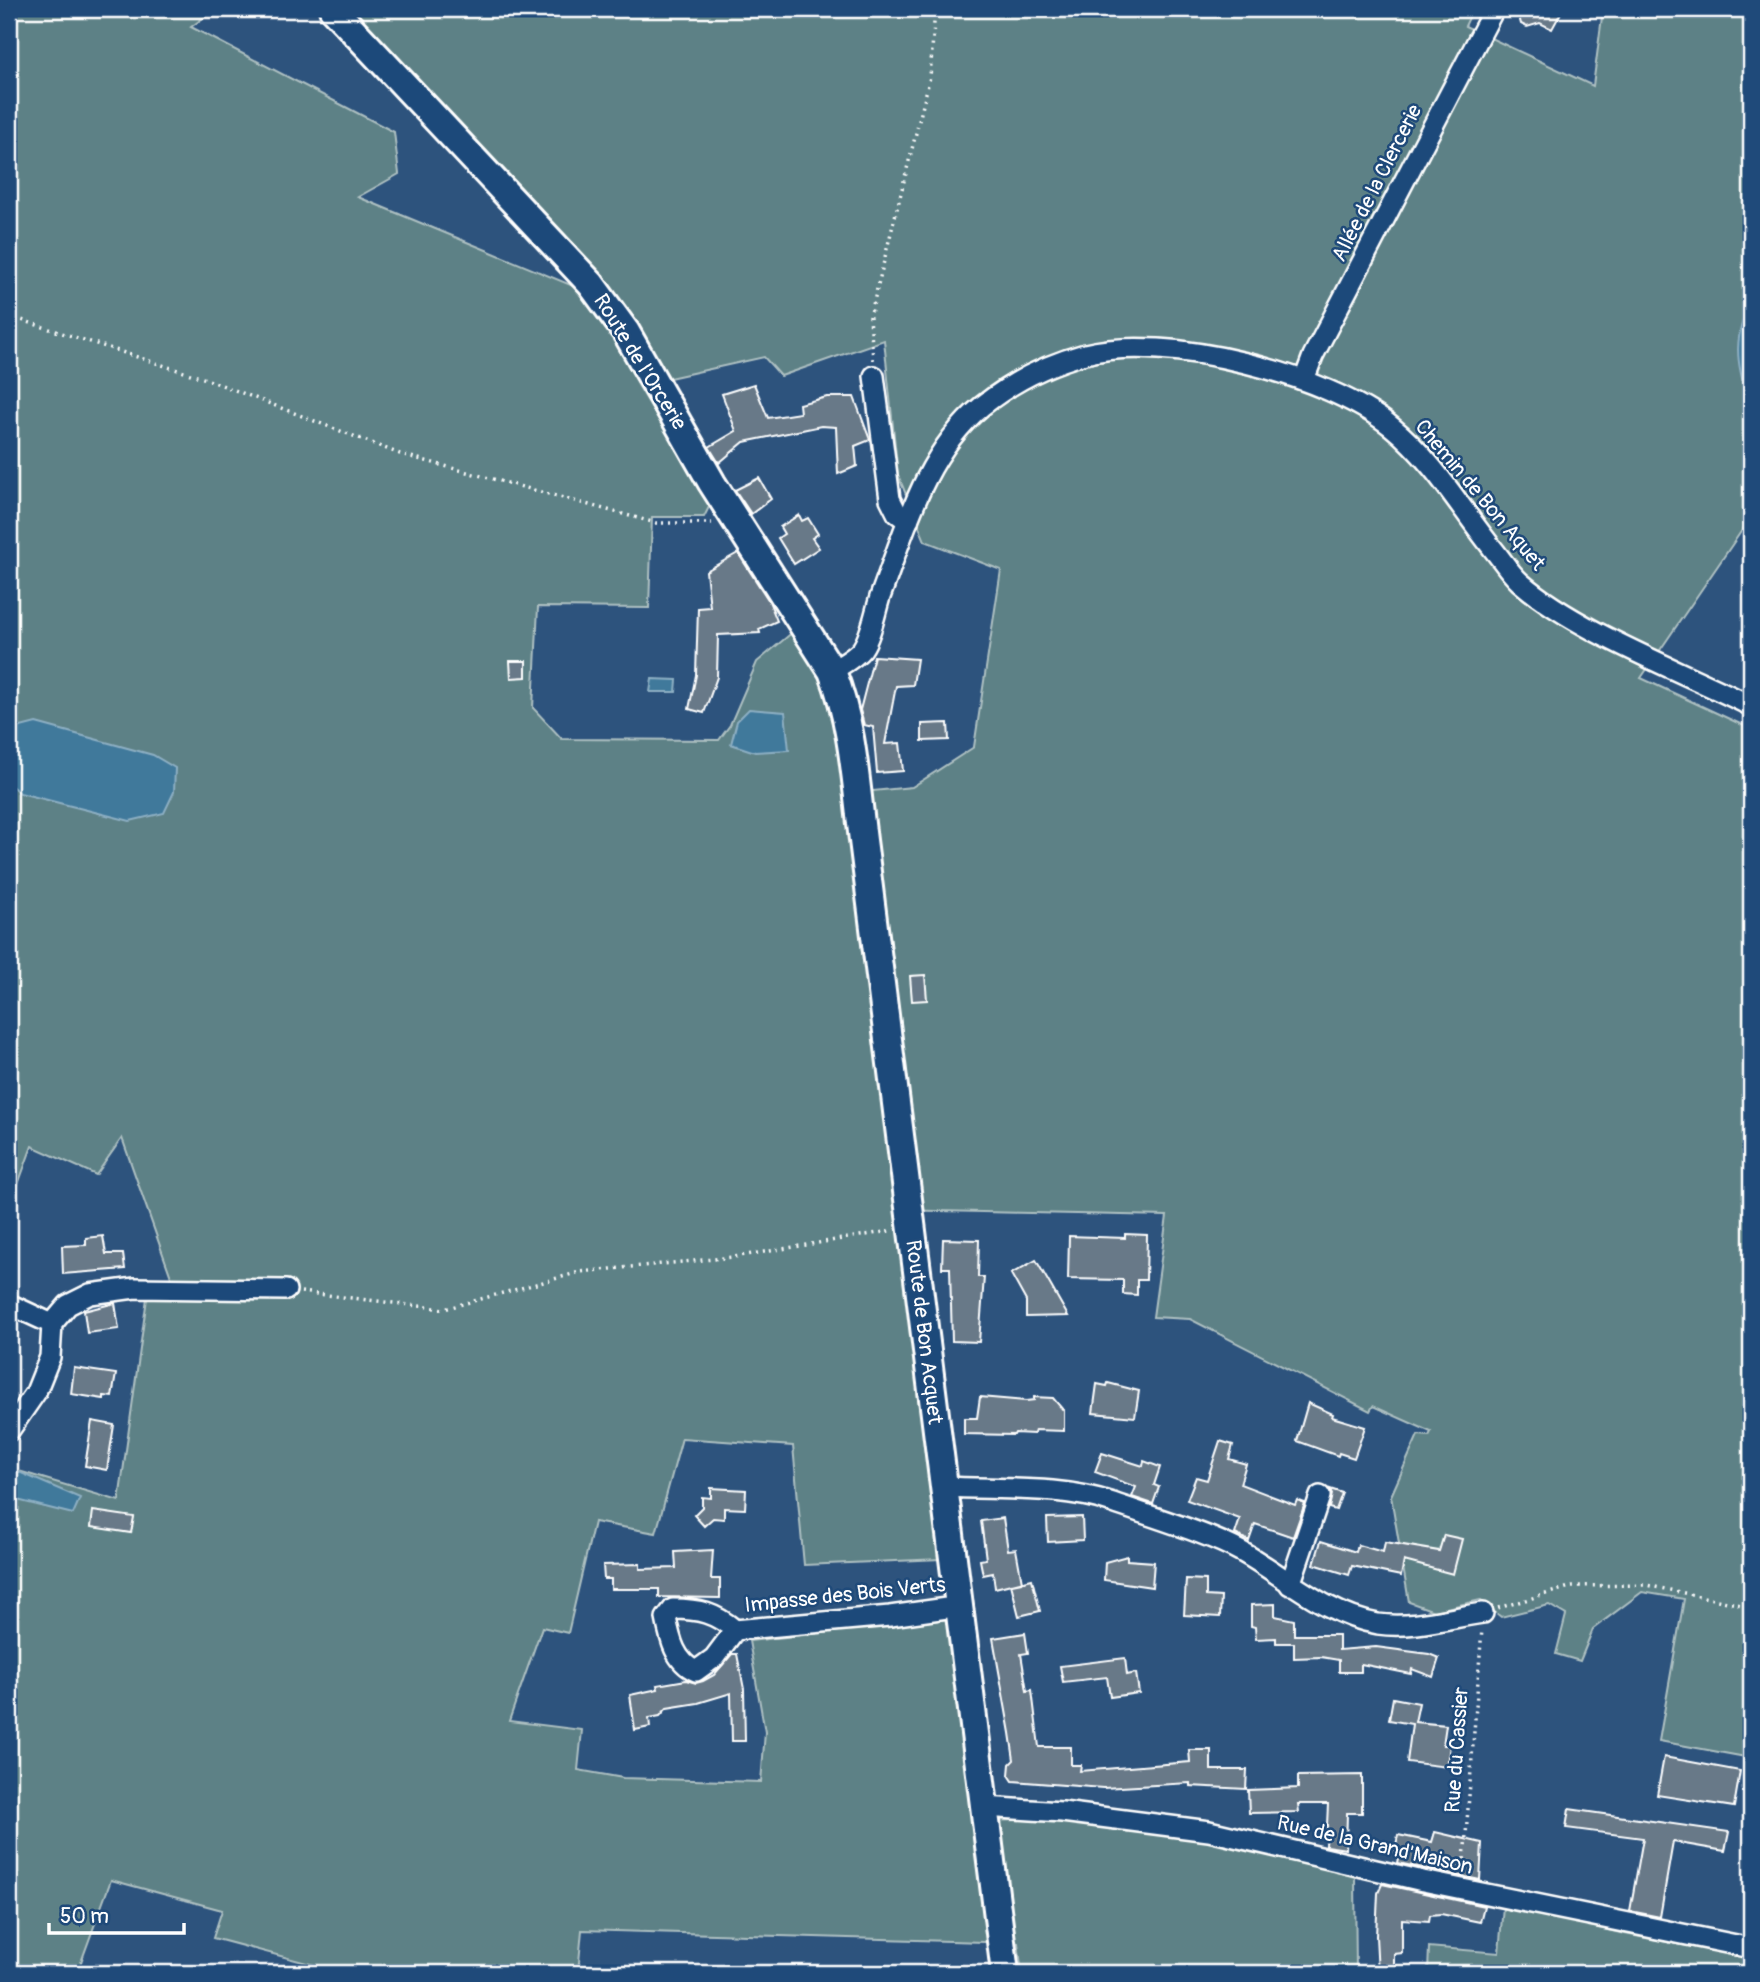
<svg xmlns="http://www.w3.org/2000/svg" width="1760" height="1982" viewBox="0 0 1760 1982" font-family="Pangolin,sans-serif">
  <rect width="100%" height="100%" fill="#2d537d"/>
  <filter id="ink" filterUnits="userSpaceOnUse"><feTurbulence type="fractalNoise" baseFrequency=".0143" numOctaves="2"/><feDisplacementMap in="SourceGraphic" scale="14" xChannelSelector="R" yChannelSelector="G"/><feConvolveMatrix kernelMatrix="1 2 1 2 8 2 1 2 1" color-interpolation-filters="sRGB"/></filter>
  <g filter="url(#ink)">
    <!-- green -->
    <g fill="#5d8186" stroke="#aec0c2" stroke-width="2" fill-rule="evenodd">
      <path d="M9 9H215L191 27 394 132 399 174 358 197 624 307 321 13 326 9H1473L1465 26 1593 86 1603 9H1751V517L1641 678 1751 729V1758L1659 1741 1684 1599 1642 1592 1593 1629 1580 1661 1556 1654 1566 1615 1549 1605 1501 1617 1480 1600 1434 1611 1409 1602 1391 1496 1418 1435 1429 1436 1431 1432 1373 1406 1370 1411 1190 1319 1153 1317 1167 1216 895 1210 941 1559 804 1565 793 1446 682 1438 656 1533 594 1522 568 1633 542 1627 509 1721 582 1730 578 1770 623 1778 761 1782 765 1732 749 1641 949 1619 976 1822C1094 1811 1241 1846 1355 1877L1356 1973H1022L1018 1943 582 1930 578 1973H344L213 1938 222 1910 111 1880 77 1973H9V1468L119 1501 147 1298 174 1297 172 1280 122 1138 96 1175 32 1146 13 1198 9 1196ZM884 340 898 475 925 541 1001 570 974 747 912 787 844 794 830 699 794 631 757 662 730 725 719 740 562 739 533 708 538 607 649 608 652 517H704L710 505 638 385 764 357 781 376Z"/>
      <path d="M1503 1906 1625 1934 1751 1958V1973H1428L1429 1947 1499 1953Z"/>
    </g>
    <!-- water -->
    <g fill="#41799b" stroke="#8dafc3" stroke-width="2">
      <path d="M1751 303V409C1738 370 1730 340 1751 303Z"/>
      <path d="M652 679 677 680 676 692H650Z"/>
      <path d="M749 709 785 712 789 750 755 752 731 744 737 721Z"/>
      <path d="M36 723 153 755 175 768 174 792 164 813 130 821 20 793 9 784V730Z"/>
      <path d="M12 1469 80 1498 73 1514 9 1498V1476Z"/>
    </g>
    <!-- building -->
    <g fill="#677988" stroke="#fff" stroke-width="2">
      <path d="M1517 9H1563L1552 29 1540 23 1527 27 1521 24Z"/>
      <path d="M754 384 768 418 800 413 799 404 827 397H854L870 440 855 446 857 466 838 474 836 427 821 426 744 442 719 463 709 447 736 431 722 394Z"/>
      <path d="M759 478 771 499 751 514 735 490Z"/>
      <path d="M799 515 802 521 808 518 818 534 812 538 819 548 794 564 778 538 784 534 780 527Z"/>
      <path d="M738 553 769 601 777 621 759 629 760 633 718 635 717 677 704 713 689 709 696 675 698 608 710 607 706 571Z"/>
      <path d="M874 656 917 659 913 685 896 686 885 744 900 743 903 771 877 773 873 727 864 725 860 710Z"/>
      <path d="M510 661H526V677L511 678Z"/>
      <path d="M948 723 949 740 922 741V724Z"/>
      <path d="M925 975 927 1000 912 1001 910 976Z"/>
      <path d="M1125 1234 1147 1235 1146 1280H1137V1295L1123 1294V1280L1068 1279 1069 1236 1125 1238Z"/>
      <path d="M103 1236 106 1254H123L125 1269 63 1274 62 1246 86 1245V1238Z"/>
      <path d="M943 1239 979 1240 978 1277H984L979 1342 952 1341 950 1268H942Z"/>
      <path d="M1036 1260 1068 1316 1026 1317V1301L1011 1274Z"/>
      <path d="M115 1303 119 1329 87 1333 84 1311Z"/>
      <path d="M74 1368 116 1374 112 1397 104 1396V1399L71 1394Z"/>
      <path d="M1108 1383 1139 1391 1135 1417 1093 1413 1097 1384 1107 1386Z"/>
      <path d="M980 1397 1026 1401 1034 1400V1397L1053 1398 1064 1411V1431L1035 1430 1034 1434 1015 1433 1014 1435 964 1434V1418H977Z"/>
      <path d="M1308 1403 1333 1414 1332 1417 1365 1427 1354 1458 1339 1453 1338 1456 1297 1441Z"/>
      <path d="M92 1421 114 1425 107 1470 85 1466Z"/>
      <path d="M1220 1441 1233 1445 1229 1459 1246 1464 1240 1484 1295 1505 1297 1500 1305 1503 1293 1537 1255 1524 1249 1541 1235 1534 1240 1519 1187 1500 1196 1477 1207 1480Z"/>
      <path d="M1102 1453 1143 1466 1144 1461 1160 1467 1154 1485 1159 1487 1153 1504 1132 1497 1136 1487 1095 1472Z"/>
      <path d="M711 1488 746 1490 745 1509 724 1508V1519L713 1518 704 1526 694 1515 702 1507V1497L711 1498Z"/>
      <path d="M1330 1489 1342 1493 1336 1510 1329 1508 1332 1494Z"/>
      <path d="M93 1511 134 1517 131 1533 91 1527Z"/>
      <path d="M1082 1517 1083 1540 1048 1542 1047 1518Z"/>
      <path d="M1003 1518 1008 1550 1016 1549 1022 1582 1012 1584 1032 1579 1040 1611 1019 1616 1011 1584 995 1588 993 1573 983 1575 980 1560 986 1559 981 1521Z"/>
      <path d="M1444 1535 1462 1539 1453 1574 1404 1561 1401 1576 1352 1566 1349 1575 1314 1564 1321 1541 1356 1552 1358 1545 1383 1552 1385 1542 1439 1551Z"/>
      <path d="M713 1550 711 1579H720V1598L659 1597V1589H611V1579H604L603 1565 640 1564V1569L676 1568 675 1552Z"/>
      <path d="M1127 1556V1560L1154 1562 1152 1587 1104 1580 1105 1562Z"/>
      <path d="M1186 1579 1206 1580V1596L1221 1597 1220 1617 1184 1615Z"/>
      <path d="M1275 1604V1616L1294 1620V1635H1339V1650L1376 1647 1429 1654 1439 1658 1433 1677 1412 1669 1411 1674 1361 1664V1672H1339V1660L1321 1657 1294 1658V1643H1276V1638L1256 1639 1255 1627 1251 1626V1605Z"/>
      <path d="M1025 1633 1028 1653 1021 1654 1027 1691 1032 1690 1039 1747H1071V1765H1081L1080 1771 1190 1762 1189 1750H1211V1770H1247L1246 1789 1190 1786V1783L1103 1788 1013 1781 1009 1775 1010 1764 1014 1760 1010 1733 993 1638Z"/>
      <path d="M732 1654H737L744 1689 745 1741H732L731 1693 698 1703 667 1708 660 1716 649 1718 650 1727 635 1730 630 1695 658 1689 657 1685 686 1680 696 1683 703 1681 714 1675Z"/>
      <path d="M1125 1658 1127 1675 1136 1673 1139 1693 1110 1697 1107 1677 1063 1682 1060 1666Z"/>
      <path d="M1393 1698 1419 1703 1415 1722 1446 1725 1443 1745H1450L1447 1767 1407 1762 1412 1724 1389 1720Z"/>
      <path d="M1664 1757 1740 1771 1734 1807 1657 1795Z"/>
      <path d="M1362 1775V1813H1347L1346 1849 1326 1846 1328 1804H1298L1299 1812 1249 1813 1248 1790 1298 1788V1776Z"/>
      <path d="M1569 1809 1729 1832 1725 1851 1673 1842 1660 1917 1630 1911 1643 1838 1566 1828Z"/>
      <path d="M1435 1832 1482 1843 1480 1880 1398 1863 1400 1853 1395 1852 1398 1835 1432 1842Z"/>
      <path d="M1382 1884 1484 1906 1480 1922 1441 1914 1430 1915 1429 1921 1402 1919V1953L1394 1954V1973H1378L1376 1936 1378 1893Z"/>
    </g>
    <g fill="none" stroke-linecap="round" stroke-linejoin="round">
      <defs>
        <g id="street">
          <path d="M874 376 890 499 897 513 908 521"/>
          <path d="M1304 380 1313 356 1494 9"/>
          <path d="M832 671C841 665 855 658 862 649 871 636 875 613 880 597 905 530 924 454 982 406 1012 382 1048 364 1085 354 1167 333 1327 374 1392 427 1433 460 1461 509 1493 549 1502 560 1510 573 1520 582 1577 632 1682 671 1751 706"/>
          <path d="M9 1304 52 1324"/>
          <path d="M9 1431 36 1392 50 1357 52 1324 68 1305 90 1294 135 1288 286 1290"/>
          <path d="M945 1487C1000 1490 1061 1485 1113 1503 1150 1516 1210 1534 1242 1552 1286 1577 1326 1615 1378 1624 1412 1629 1449 1618 1483 1613"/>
          <path d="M1290 1585 1320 1496"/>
          <path d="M735 1630 714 1658 696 1671C675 1662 670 1639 666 1618L673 1609C699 1609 715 1613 735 1630L890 1616 961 1606"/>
          <path d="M985 1807 1062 1812 1209 1831 1423 1881 1751 1948"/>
        </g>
        <path id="secondary" d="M333 9 591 284 626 332 712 483 832 671C854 727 856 789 864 848L1005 1973"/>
      </defs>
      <!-- street casing -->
      <use href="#street" stroke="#fff" stroke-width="24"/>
      <!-- secondary casing -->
      <use href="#secondary" stroke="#fff" stroke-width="32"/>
      <!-- path -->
      <g stroke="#fff" stroke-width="3.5" stroke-dasharray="2 5" stroke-linecap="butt">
        <path d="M9 316 206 379 400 454 656 523H712"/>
        <path d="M873 360 870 317 930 77 935 9"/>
        <path d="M301 1292 444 1309 580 1272 734 1257 890 1231"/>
        <path d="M1498 1608 1573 1586 1646 1585 1751 1607"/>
        <path d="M1463 1873 1482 1629"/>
      </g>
      <!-- street -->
      <use href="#street" stroke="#1f4a7a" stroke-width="19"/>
      <!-- secondary -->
      <use href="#secondary" stroke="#1f4a7a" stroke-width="26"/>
    </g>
  </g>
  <g text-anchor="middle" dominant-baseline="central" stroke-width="5" stroke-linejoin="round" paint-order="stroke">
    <!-- street labels -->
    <g font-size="21" fill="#fff" stroke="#1f4a7a">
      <text transform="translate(1377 183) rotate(-63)">Allée de la Clercerie</text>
      <text transform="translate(640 362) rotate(58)">Route de l'Orcerie</text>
      <text transform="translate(1480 495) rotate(50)">Chemin de Bon Aquet</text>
      <text transform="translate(924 1332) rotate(83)">Route de Bon Acquet</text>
      <text transform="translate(845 1595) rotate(-6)">Impasse des Bois Verts</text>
      <text transform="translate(1457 1750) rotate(-86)">Rue du Cassier</text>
      <text transform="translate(1375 1845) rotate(13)">Rue de la Grand'Maison</text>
    </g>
  </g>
  <!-- margin -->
  <rect width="1760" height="1982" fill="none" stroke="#1f4a7a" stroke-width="35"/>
  <rect x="18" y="18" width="1725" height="1947" fill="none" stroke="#fff" stroke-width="2.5" filter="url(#ink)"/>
  <!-- scale -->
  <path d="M49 1923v10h135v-10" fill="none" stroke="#ffffff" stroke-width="3.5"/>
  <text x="60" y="1923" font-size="21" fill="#ffffff" stroke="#1f4a7a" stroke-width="5" paint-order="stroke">50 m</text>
</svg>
